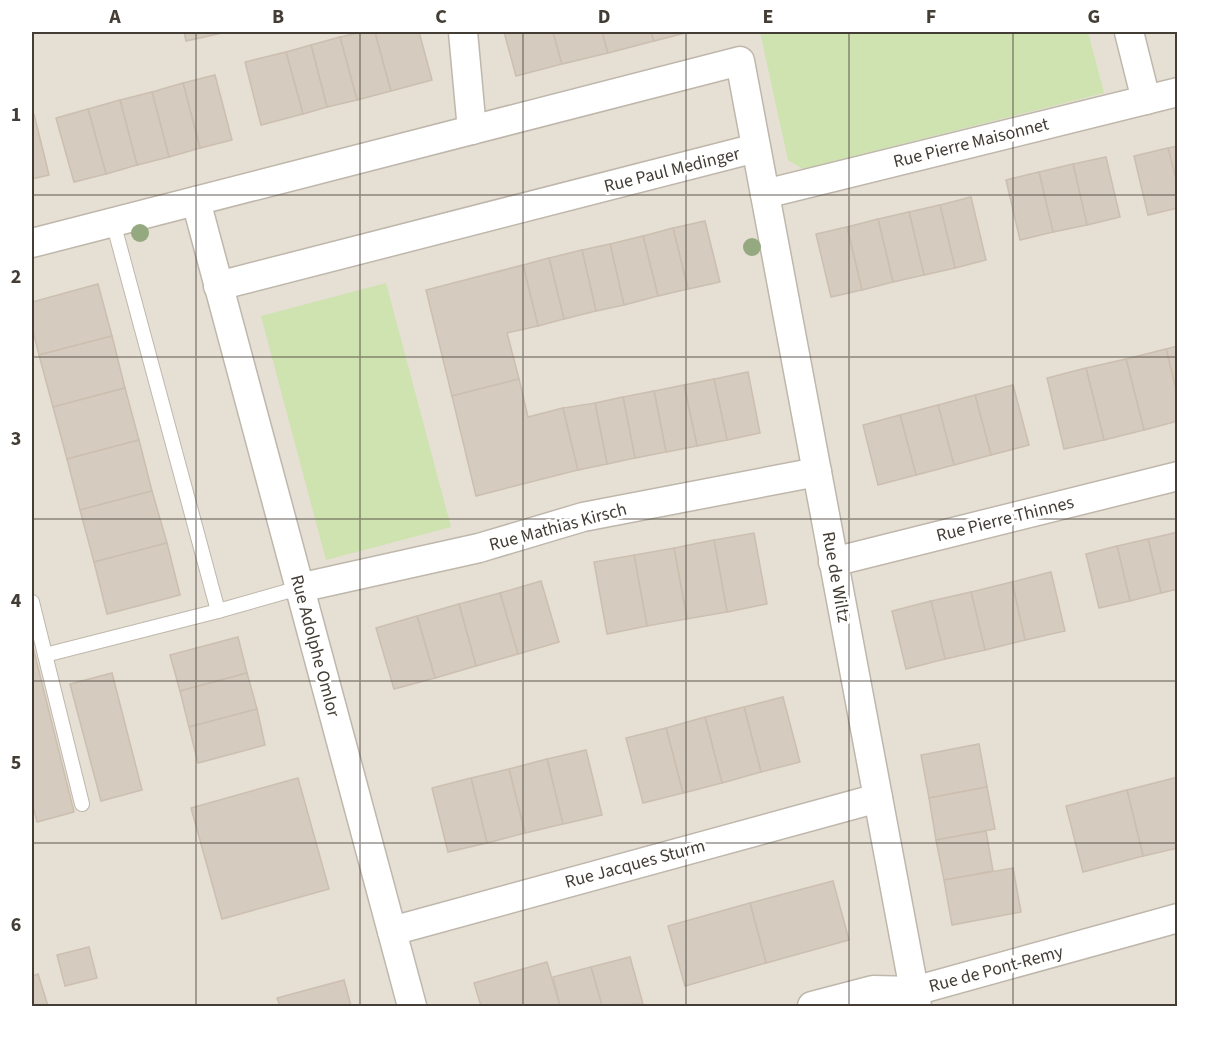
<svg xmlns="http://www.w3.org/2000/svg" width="1209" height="1038" viewBox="0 0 1209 1038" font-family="'Source Sans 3',sans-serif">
  <rect width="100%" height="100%" fill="#f1ede5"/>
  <!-- residential -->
  <rect fill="#e5dfd4" x="32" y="32" width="1145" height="974"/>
  <!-- green -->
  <g fill="#cfe3b0">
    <path d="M760 32H1088L1104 93 803 169 788 160Z"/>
    <path d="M386 283 451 527 326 560 261 316Z"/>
  </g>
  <!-- building -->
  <g fill="#d5cbbf" stroke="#ccbfaf" stroke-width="1.5">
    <path d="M184 32H221L222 33 186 41Z"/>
    <path d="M362 32H375L391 91 357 100 340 37Z"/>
    <path d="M375 32H419L432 80 391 91Z"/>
    <path d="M504 32H553L562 64 516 76Z"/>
    <path d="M553 32H602L608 53 562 64Z"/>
    <path d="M602 32H651L654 41 608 53Z"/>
    <path d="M651 32H689L654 41Z"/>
    <path d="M340 37 357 100 327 107 311 45Z"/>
    <path d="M311 45 327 107 303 114 286 52Z"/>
    <path d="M286 52 303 114 261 125 245 62Z"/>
    <path d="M215 75 232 140 200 148 183 83Z"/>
    <path d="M183 83 200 148 169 157 152 92Z"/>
    <path d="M152 92 169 157 137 165 120 100Z"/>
    <path d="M120 100 137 165 106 174 88 109Z"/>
    <path d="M88 109 106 174 74 182 56 118Z"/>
    <path d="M32 114H34L49 175 32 179Z"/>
    <path d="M1178 146V187L1168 148Z"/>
    <path d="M1168 148 1178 187V208L1148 215 1134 156Z"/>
    <path d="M1106 157 1120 217 1087 225 1073 164Z"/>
    <path d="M1073 164 1087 225 1053 232 1039 172Z"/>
    <path d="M1039 172 1053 232 1020 240 1006 180Z"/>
    <path d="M971 197 986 260 955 268 940 205Z"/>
    <path d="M940 205 955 268 924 275 909 212Z"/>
    <path d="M909 212 924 275 893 282 878 219Z"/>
    <path d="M878 219 893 282 862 290 847 227Z"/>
    <path d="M705 221 720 282 688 289 673 228Z"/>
    <path d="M847 227 862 290 831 297 816 234Z"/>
    <path d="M673 228 688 289 658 296 643 236Z"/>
    <path d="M643 236 658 296 624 305 610 244Z"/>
    <path d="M610 244 624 305 596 311 582 250Z"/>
    <path d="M582 250 596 311 564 319 549 258Z"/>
    <path d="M549 258 564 319 538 326 523 265Z"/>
    <path d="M523 265 538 326 507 333 519 379 452 396 426 290Z"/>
    <path d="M98 284 112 336 39 355 32 327V302Z"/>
    <path d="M112 336 125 388 53 407 39 355Z"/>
    <path d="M1178 346V397L1166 349Z"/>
    <path d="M1166 349 1178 397V421L1144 430 1126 359Z"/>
    <path d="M1126 359 1144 430 1104 440 1086 368Z"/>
    <path d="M1086 368 1104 440 1064 449 1047 378Z"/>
    <path d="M748 372 760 433 727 440 714 379Z"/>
    <path d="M519 379 528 417 563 408 578 470 476 496 452 396Z"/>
    <path d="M714 379 727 440 697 446 684 385Z"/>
    <path d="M684 385 697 446 666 452 654 391Z"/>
    <path d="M1013 385 1029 445 991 455 975 395Z"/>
    <path d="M125 388 139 440 67 459 53 407Z"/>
    <path d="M654 391 666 452 635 458 623 397Z"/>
    <path d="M975 395 991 455 954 465 938 405Z"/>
    <path d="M623 397 635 458 607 464 595 403Z"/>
    <path d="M595 403 607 464 578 470 563 408Z"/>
    <path d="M938 405 954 465 916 475 900 415Z"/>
    <path d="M900 415 916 475 878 485 863 425Z"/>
    <path d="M139 440 152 491 80 510 67 459Z"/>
    <path d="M152 491 167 543 94 562 80 510Z"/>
    <path d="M1178 532V589L1161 593 1148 539Z"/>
    <path d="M754 533 767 604 727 612 714 540Z"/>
    <path d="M1148 539 1161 593 1130 601 1117 546Z"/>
    <path d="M714 540 727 612 687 619 674 548Z"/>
    <path d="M167 543 180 595 107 614 94 562Z"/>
    <path d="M1117 546 1130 601 1099 608 1086 554Z"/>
    <path d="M674 548 687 619 647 626 634 555Z"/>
    <path d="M634 555 647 626 607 634 594 562Z"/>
    <path d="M1051 572 1065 631 1025 640 1012 582Z"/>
    <path d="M541 581 559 642 518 654 500 593Z"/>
    <path d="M1012 582 1025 640 985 650 971 592Z"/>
    <path d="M971 592 985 650 945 659 931 601Z"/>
    <path d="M500 593 518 654 476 666 459 604Z"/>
    <path d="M931 601 945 659 906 669 892 611Z"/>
    <path d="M459 604 476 666 435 678 417 616Z"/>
    <path d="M417 616 435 678 394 689 376 628Z"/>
    <path d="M238 637 247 673 180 691 170 655Z"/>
    <path d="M32 643 74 812 37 822 32 802Z"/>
    <path d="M112 673 142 790 101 801 70 684Z"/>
    <path d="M247 673 257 709 189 727 180 691Z"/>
    <path d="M783 697 800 762 761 772 744 707Z"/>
    <path d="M744 707 761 772 722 783 705 717Z"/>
    <path d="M257 709 265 745 198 763 189 727Z"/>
    <path d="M705 717 722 783 683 793 666 728Z"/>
    <path d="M666 728 683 793 643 803 626 738Z"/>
    <path d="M979 744 987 787 929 798 921 755Z"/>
    <path d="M586 750 602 815 563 824 547 759Z"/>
    <path d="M547 759 563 824 525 833 509 769Z"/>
    <path d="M509 769 525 833 487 843 471 778Z"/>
    <path d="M1178 777V848L1143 856 1127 790Z"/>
    <path d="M298 778 329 889 222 919 191 808Z"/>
    <path d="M471 778 487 843 448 852 432 788Z"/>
    <path d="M987 787 995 829 936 840 929 798Z"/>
    <path d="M1127 790 1143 856 1083 872 1066 806Z"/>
    <path d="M986 831 993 871 944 880 936 840Z"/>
    <path d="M1013 868 1021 912 952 925 944 880Z"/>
    <path d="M833 881 849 940 766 963 750 903Z"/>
    <path d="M750 903 766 963 685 986 668 926Z"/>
    <path d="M89 947 97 978 65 986 57 955Z"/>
    <path d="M630 957 643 1004 602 1006 591 967Z"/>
    <path d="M547 962 560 1006H481L474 983Z"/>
    <path d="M591 967 602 1006H560L553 977Z"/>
    <path d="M38 974 48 1006H32V976Z"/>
    <path d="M344 980 351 1006H280L277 998Z"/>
  </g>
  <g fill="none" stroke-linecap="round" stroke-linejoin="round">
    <defs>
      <g id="service">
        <path d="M113 222 218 611 299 588"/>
        <path d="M32 602 82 804"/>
        <path d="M45 655 218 611"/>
      </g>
      <g id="minor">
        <path d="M463 32 472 130"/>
        <path d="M1129 32 1146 100"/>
        <path d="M765 194 1178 92"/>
        <path d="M196 201 412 1006"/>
        <path d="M32 243 740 61 917 1006"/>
        <path d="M218 286 756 148"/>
        <path d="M833 562 1178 476"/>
        <path d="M299 588 479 548 583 517 817 472"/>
        <path d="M392 931 878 798"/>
        <path d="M812 1006 873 990 914 991 1178 918"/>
      </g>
    </defs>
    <!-- service casing -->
    <use href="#service" stroke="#bfb7ac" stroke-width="16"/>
    <!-- minor casing -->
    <use href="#minor" stroke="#bfb7ac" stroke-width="31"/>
    <!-- service -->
    <use href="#service" stroke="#fff" stroke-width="14"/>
    <!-- minor -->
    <use href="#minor" stroke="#fff" stroke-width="28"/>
  </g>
  <!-- trees -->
  <g fill="#95a980">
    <circle cx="140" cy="233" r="9"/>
    <circle cx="752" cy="247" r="9"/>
  </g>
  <!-- grid -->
  <path fill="none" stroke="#433d35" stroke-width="1.5" stroke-opacity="0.55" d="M196 32V1006M360 32V1006M523 32V1006M686 32V1006M849 32V1006M1013 32V1006M32 195H1178M32 357H1178M32 519H1178M32 681H1178M32 843H1178"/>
  <g text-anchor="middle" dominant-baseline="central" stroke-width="6" stroke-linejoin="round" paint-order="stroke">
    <!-- street labels -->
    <g font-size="18" fill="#433d35" stroke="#fff">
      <text transform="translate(971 143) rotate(-14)">Rue Pierre Maisonnet</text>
      <text transform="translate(672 170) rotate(-14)">Rue Paul Medinger</text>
      <text transform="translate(1005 519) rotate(-14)">Rue Pierre Thinnes</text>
      <text transform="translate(558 527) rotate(-15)">Rue Mathias Kirsch</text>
      <text transform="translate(836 577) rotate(80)">Rue de Wiltz</text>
      <text transform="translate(315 646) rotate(75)">Rue Adolphe Omlor</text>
      <text transform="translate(635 864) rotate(-15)">Rue Jacques Sturm</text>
      <text transform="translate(996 969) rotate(-15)">Rue de Pont-Remy</text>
    </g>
  </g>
  <!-- border -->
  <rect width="1209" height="1038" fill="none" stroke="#ffffff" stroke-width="66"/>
  <rect x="33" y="33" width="1143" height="972" fill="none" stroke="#433d35" stroke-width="2"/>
  <g font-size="20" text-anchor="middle" font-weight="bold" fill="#433d35">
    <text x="115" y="23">A</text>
    <text x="278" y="23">B</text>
    <text x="441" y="23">C</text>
    <text x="604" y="23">D</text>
    <text x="768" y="23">E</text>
    <text x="931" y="23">F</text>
    <text x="1094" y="23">G</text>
    <text x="16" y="121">1</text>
    <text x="16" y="283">2</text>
    <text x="16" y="445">3</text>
    <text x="16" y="607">4</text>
    <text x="16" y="769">5</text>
    <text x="16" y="931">6</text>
  </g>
</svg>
